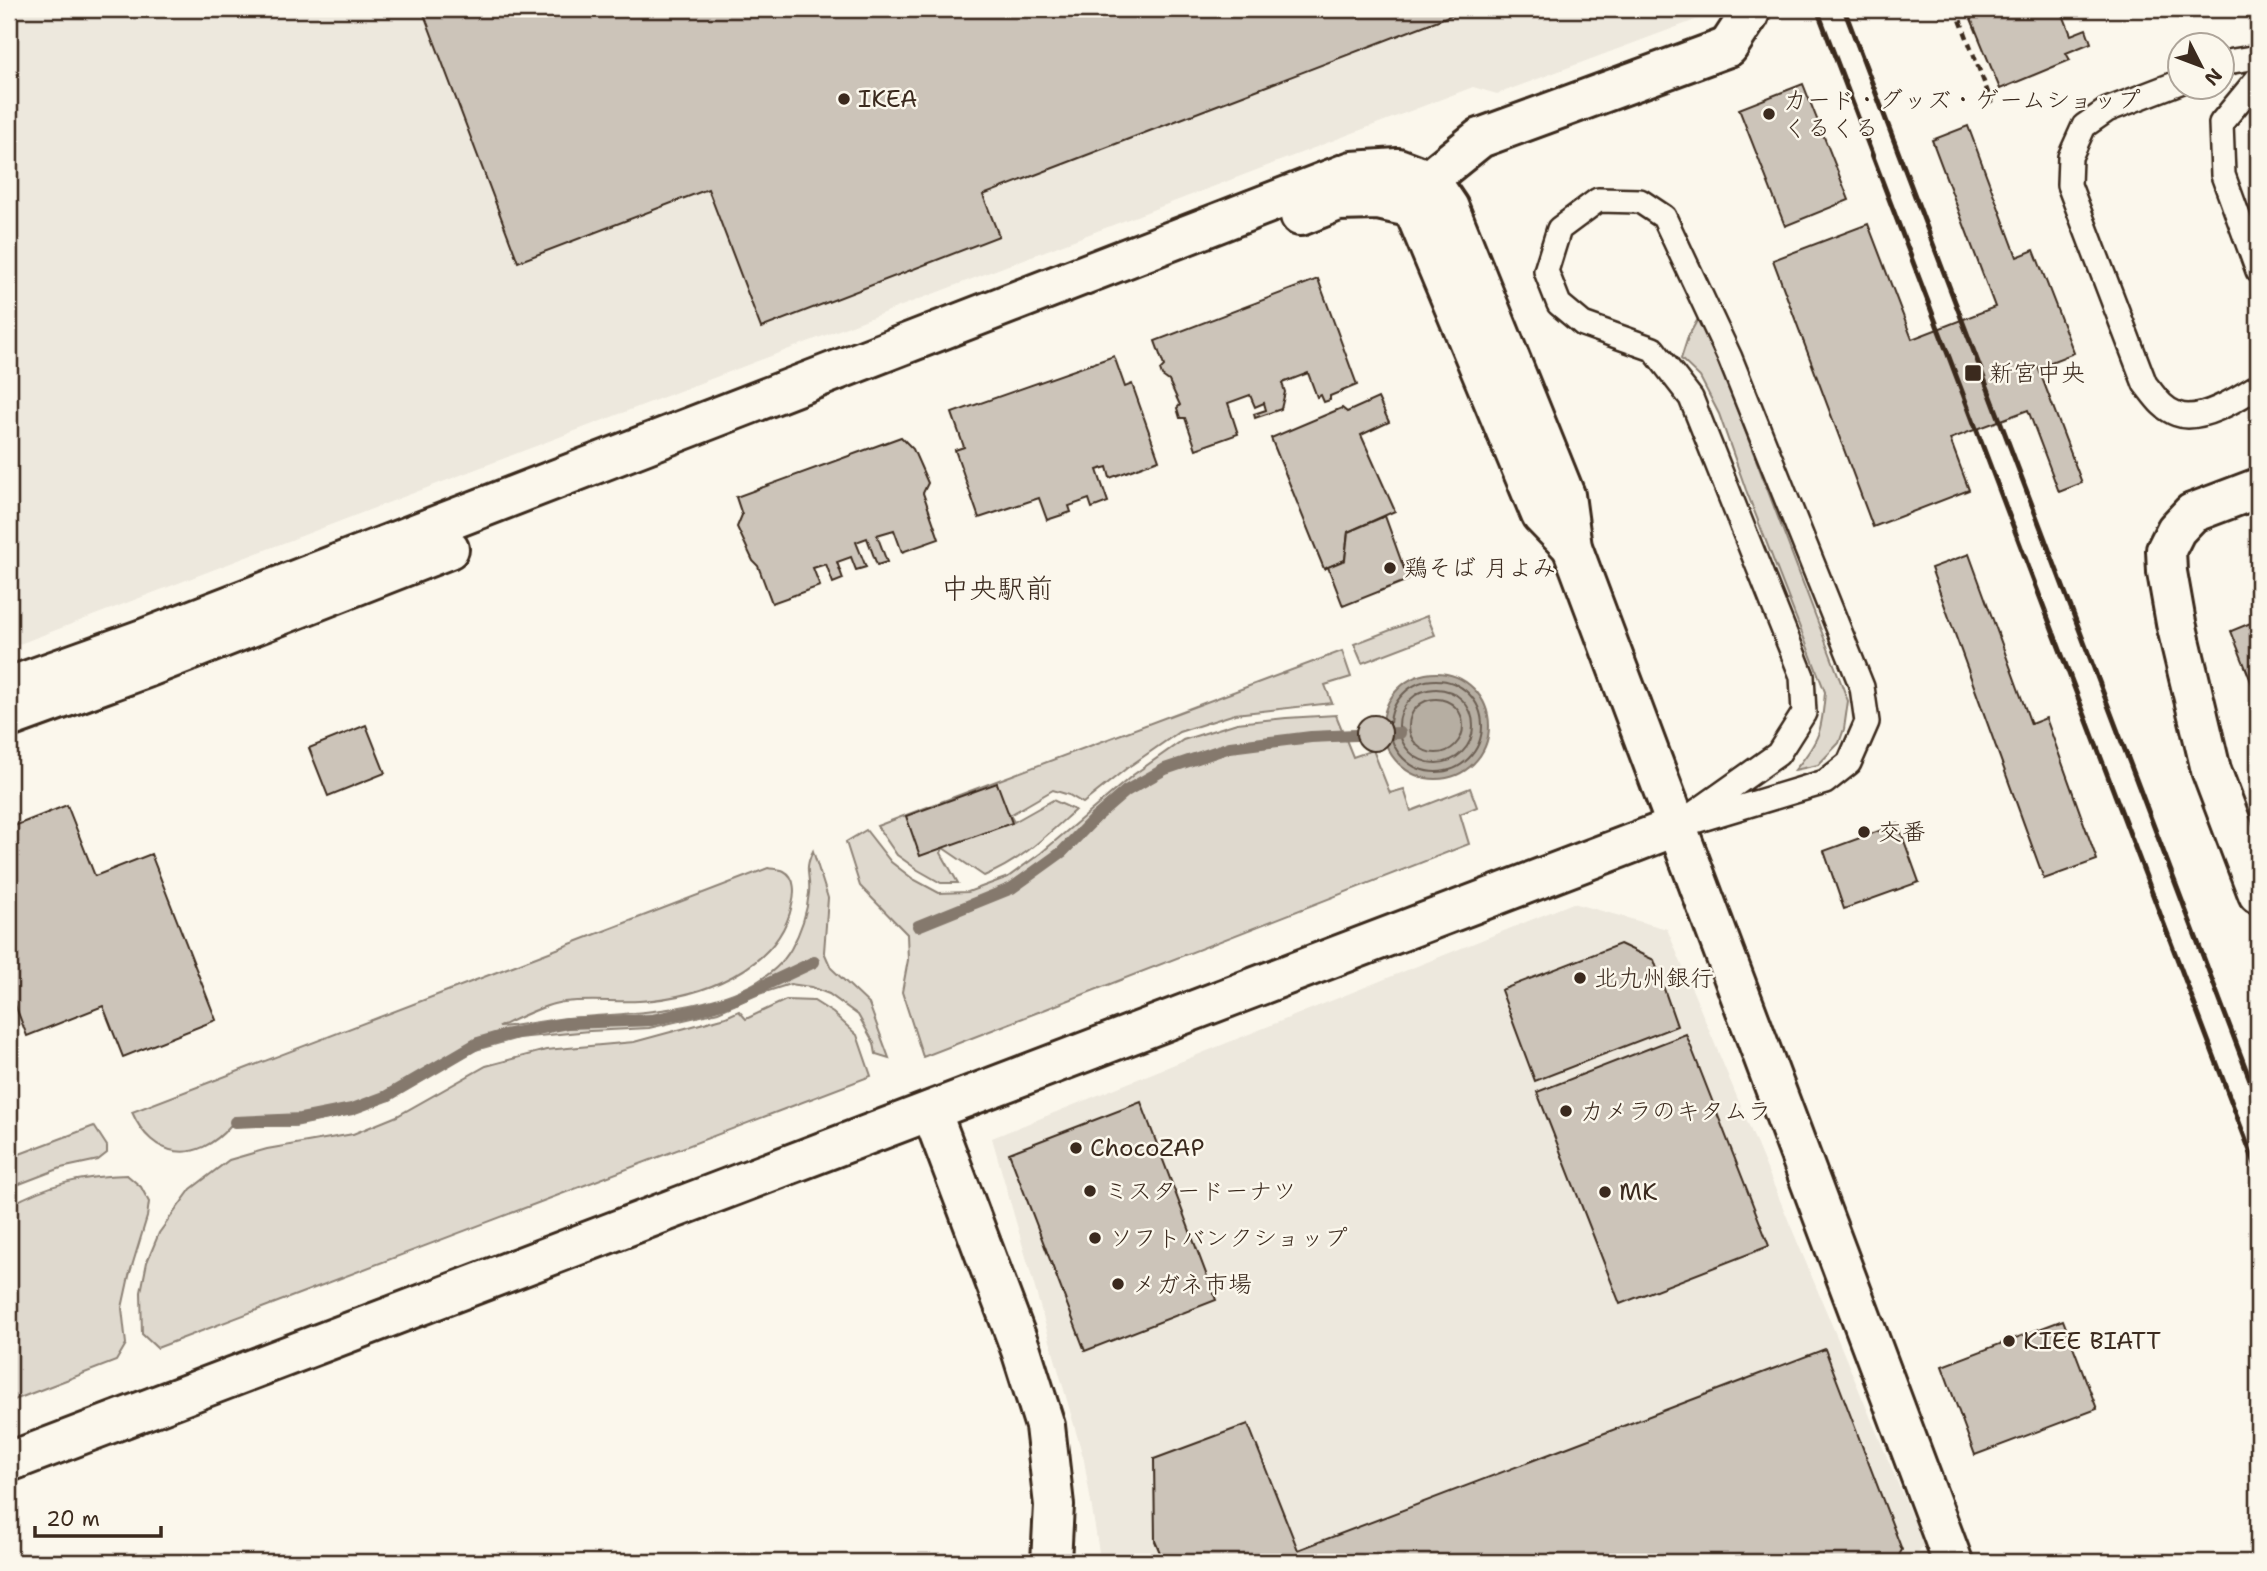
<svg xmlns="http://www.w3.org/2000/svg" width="2267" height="1571" viewBox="0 0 2267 1571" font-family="'Shantell Sans','Klee One',sans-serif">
  <rect width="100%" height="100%" fill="#fbf7ec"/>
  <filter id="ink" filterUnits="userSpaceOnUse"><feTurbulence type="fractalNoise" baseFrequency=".0143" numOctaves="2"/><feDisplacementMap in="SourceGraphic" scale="14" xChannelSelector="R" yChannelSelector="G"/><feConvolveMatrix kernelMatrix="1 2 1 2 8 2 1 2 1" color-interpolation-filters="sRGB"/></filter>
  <g filter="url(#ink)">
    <!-- built -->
    <g fill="#ede8dd">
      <path d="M9 9H1703L1698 19 1497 94 1473 87 9 648Z"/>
      <path d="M1573 903 1667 929 1924 1546 1910 1562H1102L1099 1552 1084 1460 992 1138Z"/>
    </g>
    <!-- green -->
    <g fill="#dfd9ce" stroke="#8d8276" stroke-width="2">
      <path d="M1699 317 1728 386 1848 701 1844 729 1839 743 1818 765 1795 770C1820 740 1822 730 1825 692L1746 490 1719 414 1700 377 1681 359 1688 337Z"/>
      <path d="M1427 616 1435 635 1362 663 1354 644Z"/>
      <path d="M1342 651 1351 677 1325 685 1332 703 1235 714 1179 732 1127 768 1083 803 1069 795 1053 790 1010 815 1014 822 1053 800 1075 810C1047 835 1020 862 984 876L943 848 941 853 958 883H941L918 870 897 855 877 826Z"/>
      <path d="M1336 715 1353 757 1373 750 1390 793 1404 789 1411 811 1470 788 1477 807 1460 814 1469 844 923 1057 902 992 908 960 907 934 860 886 846 842 866 830 891 862 913 879 939 893 968 892 1008 877 1041 853 1133 775 1183 740 1237 723 1286 718Z"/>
      <path d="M813 851 828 898 824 952 831 968 869 1004 889 1058 876 1054 874 1043 858 1015 829 994 811 987 790 984 759 994 718 1012 649 1028 590 1031 518 1038 472 1051 378 1104 338 1117 295 1126H230C197 1165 152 1159 132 1112L768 868C772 869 780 869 784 871 796 877 795 894 792 905 778 970 699 998 639 1001 614 1002 589 999 564 1002 549 1003 513 1020 499 1027 521 1026 545 1020 568 1018 632 1013 755 1012 791 949 801 931 807 913 809 893 811 874 803 871 813 851Z"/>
      <path d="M786 1000 814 1001 833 1013 857 1035 871 1076 157 1348 142 1334 141 1292 147 1262 159 1233 191 1189 229 1160 267 1149 353 1134 397 1116 486 1066 546 1050 634 1042 726 1017 739 1011 746 1019Z"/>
      <path d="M94 1126 107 1146V1153L98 1160 61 1168 9 1188V1158Z"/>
      <path d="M127 1175 141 1187 149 1202 147 1217 129 1276 122 1308 126 1344 116 1361 9 1402V1206C47 1184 84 1176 127 1175Z"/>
    </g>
    <!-- water -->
    <circle fill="#b6aea2" stroke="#85796d" stroke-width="2" cx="1436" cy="726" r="53"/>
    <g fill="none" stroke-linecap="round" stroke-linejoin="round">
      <!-- shore -->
      <g stroke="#6c5f53" stroke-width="2">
        <circle cx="1436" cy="726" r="46"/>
        <circle cx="1436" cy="726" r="37"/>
        <circle cx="1436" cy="726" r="27"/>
      </g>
      <!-- stream -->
      <g stroke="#85796d" stroke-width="12">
        <path d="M918 926 1012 888 1062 852 1095 818 1126 791 1165 769 1230 747 1311 737 1400 733"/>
        <path d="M235 1122 301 1119 352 1109 387 1096 478 1043 505 1035 568 1023 652 1020 698 1010 735 999 814 962"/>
      </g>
    </g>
    <!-- building -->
    <g fill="#ccc4b9" stroke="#3b2a1e" stroke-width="2">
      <path d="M422 9H1467L983 195 999 236 761 328 708 189 518 262Z"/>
      <path d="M1967 9H2071L2062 12 2071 35 2086 29 2091 43 2066 53 2070 60 2000 89Z"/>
      <path d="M1803 84 1849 200 1785 226 1739 109Z"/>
      <path d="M1968 126 2017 257 2034 250 2074 353 2038 367 2082 483 2059 492 2028 410 1950 439 1969 490 1873 527 1773 260 1868 224 1912 339 1995 307 1932 140Z"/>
      <path d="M1318 279 1357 385 1330 396V400L1324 402 1321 395 1317 397 1308 373 1282 383 1285 392 1281 409 1255 418 1254 414 1266 410 1264 403 1255 407 1250 395 1228 403 1238 434 1196 449 1185 418H1180L1177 408 1180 405 1169 381 1162 376 1160 370 1164 366 1155 341Z"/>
      <path d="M1114 356 1125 387 1132 384 1159 460 1110 478 1107 467 1097 470 1108 502 1092 508 1089 499 1069 506 1071 512 1047 520 1039 498 979 518 955 450 964 447 952 413Z"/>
      <path d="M1378 398 1389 422 1361 435 1395 511 1348 532 1345 560 1324 569 1271 438 1342 408 1347 412Z"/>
      <path d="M901 437 913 449 928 483 923 493 939 539 902 552 894 530 877 535 887 562 877 565 867 538 856 542 866 567 856 570 851 557 837 562 843 579 833 583 826 564 813 568 820 586 772 603 758 566 753 561 737 527 742 515 736 497Z"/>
      <path d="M1385 516 1408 580 1343 606 1328 567 1345 560 1348 532Z"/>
      <path d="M1969 554 2031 724 2046 718 2097 860 2044 879 1931 568Z"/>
      <path d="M2258 620V699L2231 631Z"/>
      <circle cx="1374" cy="733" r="18"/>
      <path d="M366 725 385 773 328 796 309 748Z"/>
      <path d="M997 783 1012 823 920 856 906 816Z"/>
      <path d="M67 805 95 876 151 854 216 1020 123 1057 103 1006 27 1036 9 989V828Z"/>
      <path d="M1898 824 1919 882 1844 909 1824 851Z"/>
      <path d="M1620 944 1654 960 1677 1026 1535 1081 1501 990Z"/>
      <path d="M1686 1034 1769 1246 1620 1304 1537 1092Z"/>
      <path d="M1141 1102 1216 1300 1085 1351 1009 1153Z"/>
      <path d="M2063 1320 2097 1409 1975 1455 1942 1366Z"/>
      <path d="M1825 1349 1902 1550 1895 1562H1164L1155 1541 1154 1459 1248 1424 1298 1550Z"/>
    </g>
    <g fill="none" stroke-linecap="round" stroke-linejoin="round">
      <defs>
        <g id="lane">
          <path d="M2222 65 2233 61 2258 57"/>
          <path d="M2258 78 2221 123 2223 175 2258 271"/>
          <path d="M2180 82 2107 110 2084 126 2070 157 2069 185 2145 384C2154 395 2162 409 2177 414 2200 423 2239 398 2258 386"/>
          <path d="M1598 200 1640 201 1664 217 1730 358 1862 687 1867 722 1849 763 1825 782 1675 827 1778 754 1804 713 1802 676 1691 398 1653 349 1583 324 1559 304 1546 271 1559 229Z"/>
        </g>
        <g id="street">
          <path d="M1728 47 1749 15V9"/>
          <path d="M931 1111 1021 1350 1045 1426 1054 1505 1051 1562"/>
        </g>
        <g id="secondary">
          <path d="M1417 202 1439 171 1480 138 1728 47"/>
          <path d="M1413 208 1541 515 1572 547"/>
          <path d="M1300 216 1338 201 1378 200 1413 208"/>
          <path d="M2258 488 2192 513 2176 530 2166 550 2167 572 2176 623 2211 770 2258 894"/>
          <path d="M9 687 143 639 1352 171 1398 168 1430 180 1449 208 1565 495 1572 547 1953 1562"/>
          <path d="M9 718 146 668 449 549"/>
          <path d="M9 1462 1675 827"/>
        </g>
      </defs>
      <!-- lane casing -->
      <use href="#lane" stroke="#3b2a1e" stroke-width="28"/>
      <!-- street casing -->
      <use href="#street" stroke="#3b2a1e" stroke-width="44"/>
      <!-- secondary casing -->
      <use href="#secondary" stroke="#3b2a1e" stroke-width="44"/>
      <!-- path -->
      <path stroke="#3b2a1e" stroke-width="4.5" stroke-dasharray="7 5" stroke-linecap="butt" d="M1956 9 1992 103"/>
      <!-- lane -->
      <use href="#lane" stroke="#fbf7ec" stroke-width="23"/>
      <!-- street -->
      <use href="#street" stroke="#fbf7ec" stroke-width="38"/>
      <!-- secondary -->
      <use href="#secondary" stroke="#fbf7ec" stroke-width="38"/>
      <!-- rail -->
      <g stroke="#3b2a1e" stroke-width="5">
        <path d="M1817 9 2258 1172"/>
        <path d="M1844 9 2258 1101"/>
      </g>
    </g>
  </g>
  <!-- markers -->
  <g fill="#3b2a1e" stroke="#fbf7ec" stroke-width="2.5">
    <circle cx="844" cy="99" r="7"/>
    <circle cx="1769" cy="114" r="7"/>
    <rect x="1964" y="364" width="18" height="18" rx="3.5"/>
    <circle cx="1390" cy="568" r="7"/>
    <circle cx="1864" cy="832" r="7"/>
    <circle cx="1580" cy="978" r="7"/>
    <circle cx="1566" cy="1111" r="7"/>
    <circle cx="1076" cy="1148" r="7"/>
    <circle cx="1090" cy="1191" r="7"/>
    <circle cx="1605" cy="1192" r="7"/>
    <circle cx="1095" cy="1238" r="7"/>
    <circle cx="1118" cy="1284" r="7"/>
    <circle cx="2009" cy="1341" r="7"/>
  </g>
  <g text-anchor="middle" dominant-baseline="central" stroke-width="5" stroke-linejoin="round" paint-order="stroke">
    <!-- poi labels -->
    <g font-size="24" fill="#3b2a1e" stroke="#fbf7ec" text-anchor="start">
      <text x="858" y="99">IKEA</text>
      <text x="1783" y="100">カード・グッズ・ゲームショップ<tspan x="1783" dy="28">くるくる</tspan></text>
      <text x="1989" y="373">新宮中央</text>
      <text x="1404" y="568">鶏そば 月よみ</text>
      <text x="1878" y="832">交番</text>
      <text x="1594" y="978">北九州銀行</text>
      <text x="1580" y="1111">カメラのキタムラ</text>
      <text x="1090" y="1148">ChocoZAP</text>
      <text x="1104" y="1191">ミスタードーナツ</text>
      <text x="1619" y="1192">MK</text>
      <text x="1109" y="1238">ソフトバンクショップ</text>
      <text x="1132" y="1284">メガネ市場</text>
      <text x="2023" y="1341">KIEE BIATT</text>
    </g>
    <!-- quarter labels -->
    <g font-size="28" fill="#3b2a1e" stroke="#fbf7ec">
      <text x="997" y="588">中央駅前</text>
    </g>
  </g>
  <!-- margin -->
  <rect width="2267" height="1571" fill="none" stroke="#fbf7ec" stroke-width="35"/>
  <rect x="18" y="18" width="2232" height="1536" fill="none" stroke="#3b2a1e" stroke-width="2.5" filter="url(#ink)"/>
  <!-- north arrow -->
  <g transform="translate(2201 66) rotate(132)"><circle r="33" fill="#fbf7ec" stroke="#aea59a" stroke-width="2"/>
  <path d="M0-5L12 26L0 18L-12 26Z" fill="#3b2a1e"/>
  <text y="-10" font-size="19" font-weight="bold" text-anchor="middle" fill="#3b2a1e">N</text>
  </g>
  <!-- scale -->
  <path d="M35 1526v10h126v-10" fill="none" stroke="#3b2a1e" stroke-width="3.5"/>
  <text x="46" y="1526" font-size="21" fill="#3b2a1e" stroke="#fbf7ec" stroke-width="5" paint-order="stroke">20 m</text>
</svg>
